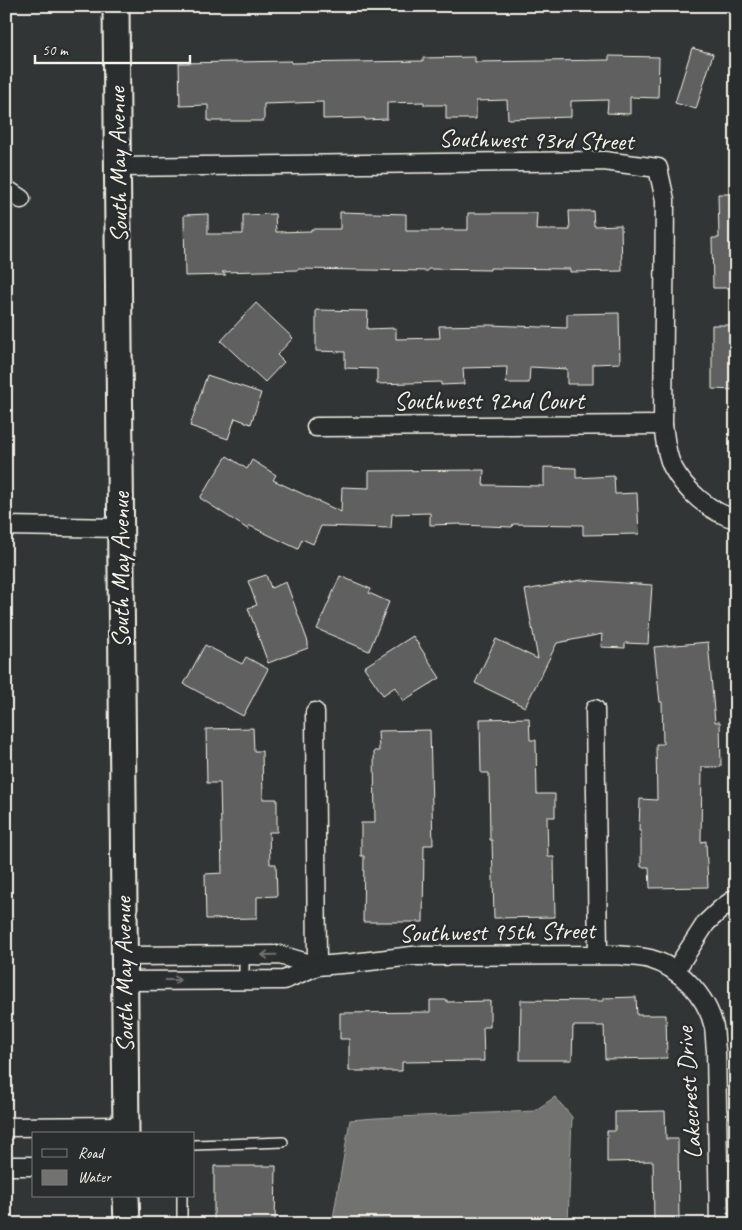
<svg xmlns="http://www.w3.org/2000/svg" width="742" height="1230" viewBox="0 0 742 1230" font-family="Caveat,sans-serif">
  <rect width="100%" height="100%" fill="#323535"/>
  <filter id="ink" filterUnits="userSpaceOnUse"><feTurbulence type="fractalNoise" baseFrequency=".02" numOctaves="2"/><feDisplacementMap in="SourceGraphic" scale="10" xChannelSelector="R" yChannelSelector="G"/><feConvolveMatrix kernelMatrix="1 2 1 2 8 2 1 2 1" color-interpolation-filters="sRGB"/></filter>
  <g filter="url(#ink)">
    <!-- water -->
    <path fill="#727370" stroke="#a6a5a0" d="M555 1097 572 1117 568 1224H332L350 1120 375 1118 534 1111Z"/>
    <!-- building -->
    <g fill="#5f605f" stroke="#f4f1e8">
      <path d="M692 48 713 54 696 109 675 103Z"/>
      <path d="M609 56 659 57 658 98 630 97V114L607 113 608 100 571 101V117L508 119 507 100 476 101V119H446V105H424V102L387 103V119L365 120V118L323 119V102L264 104V121H208V105L180 106 179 63 291 61V63L423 61V58L475 57V62L609 60Z"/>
      <path d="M718 194H736V288H713L712 238H719Z"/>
      <path d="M569 211H593L594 226 621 225 622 271 570 272V269L490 268V270L428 269V271L298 269V270L222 272 226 275 185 276 184 215 208 214V234H243V215L275 214 276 232 311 231V229H340V212L406 214V231H441V230H468V213H537L536 230H570Z"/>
      <path d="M256 303 293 338 277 355 284 362 265 382 221 341Z"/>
      <path d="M316 310 368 311 367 329 396 328V339L440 338 439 326 489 325 567 328V314L619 313 620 363 593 364V384H567V369L530 367 529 383H506L507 367 463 368 464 384 441 385V382L377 384V369L345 368V352L316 351Z"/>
      <path d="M712 325H736V390L712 389Z"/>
      <path d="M207 375 261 393 251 424 235 418 228 439 190 426Z"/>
      <path d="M227 456 247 469 252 460 276 475 273 480 341 512 342 487 369 488V471L484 470 483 485 544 486V467L576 468V478L614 476 615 494 637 493 639 534 583 535V525L513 524 512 527 461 525V524L430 525V513L392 514 391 528 321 526 313 544 302 539 298 549 248 525 249 530 200 498Z"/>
      <path d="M266 575 271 588 286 582 308 642V648L268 663 248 608 257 605 248 581Z"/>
      <path d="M340 576 371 589 369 593 389 602 369 651 317 629Z"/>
      <path d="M581 580 652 585 648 644 625 643V648L601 647 602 634 557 643 525 707 475 683 496 639 538 659 525 590Z"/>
      <path d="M413 636 440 678 403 701 395 687 383 695 364 667Z"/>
      <path d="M708 642 715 722H720L721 767H702L701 842 706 841 708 887 650 888 649 867H641V831H639L640 799 657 800 656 744H663L662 702H660L654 647Z"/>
      <path d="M205 645 242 664 246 657 268 669 243 716 184 684Z"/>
      <path d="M529 718 530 740H536L537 794H555V817H547L548 857H554L555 917 494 918 492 840H490L489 773H481L480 719Z"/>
      <path d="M253 728 254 751H262L263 799H277V832H269L270 864H276L277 896 257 897V918L206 919 205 874 222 873 220 783H207L206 729Z"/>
      <path d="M430 730 433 845H424L423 922H363L364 856H361V823H375L374 751H379L378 731Z"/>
      <path d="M636 997 637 1015H666L667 1058 605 1059 604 1026H573L572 1060H520L521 1000 604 1001V998Z"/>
      <path d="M430 1000H447V1002L490 1001V1027H483L484 1061 402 1062V1071H349V1039H340V1013L430 1012Z"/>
      <path d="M665 1111 666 1139H678L679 1224H654L653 1161 607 1162V1131H615V1112Z"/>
      <path d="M214 1166H276L275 1224H214Z"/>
    </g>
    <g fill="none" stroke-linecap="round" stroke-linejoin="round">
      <defs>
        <g id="lane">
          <path d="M244 955V980"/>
          <path d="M194 1145 283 1142"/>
          <path d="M182 1196V1224"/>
        </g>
        <g id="street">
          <path d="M118 167 604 161 658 168 665 200 663 425C665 438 666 454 672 466 684 489 710 513 736 519"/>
          <path d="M6 189 21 199"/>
          <path d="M316 427 663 425"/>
          <path d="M6 526 121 528"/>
          <path d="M595 709 598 955"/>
          <path d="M315 712 317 966"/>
          <path d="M124 956 280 955 317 966"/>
          <path d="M675 971 706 923 722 908 736 898"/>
          <path d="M124 981 284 980 317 966 353 963 412 956 615 955C626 956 639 956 650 959 679 967 707 996 714 1027 715 1034 715 1042 716 1050L719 1224"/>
          <path d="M6 1127 126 1126"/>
          <path d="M6 1166H34"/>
          <path d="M719 1170H736"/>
        </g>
        <g id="secondary">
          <path d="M116 6 126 1134"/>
          <path d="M126 1196 127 1224"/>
        </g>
      </defs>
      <!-- lane casing -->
      <use href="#lane" stroke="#f4f1e8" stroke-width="12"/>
      <!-- street casing -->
      <use href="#street" stroke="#f4f1e8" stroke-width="21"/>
      <!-- secondary casing -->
      <use href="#secondary" stroke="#f4f1e8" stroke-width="29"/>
      <!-- lane -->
      <use href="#lane" stroke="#2a2d2e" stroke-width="9"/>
      <!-- street -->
      <use href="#street" stroke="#2a2d2e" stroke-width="18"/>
      <!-- secondary -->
      <use href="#secondary" stroke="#2a2d2e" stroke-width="25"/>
    </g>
    <!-- one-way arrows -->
    <defs><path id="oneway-shaft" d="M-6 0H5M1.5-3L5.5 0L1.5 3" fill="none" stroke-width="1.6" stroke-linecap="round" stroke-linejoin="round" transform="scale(1.25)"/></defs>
    <g stroke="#71726f">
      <use href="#oneway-shaft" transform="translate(269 955) rotate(179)"/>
      <use href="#oneway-shaft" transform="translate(173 980)"/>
    </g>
  </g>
  <g text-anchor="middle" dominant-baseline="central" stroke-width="5" stroke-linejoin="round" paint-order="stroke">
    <!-- street labels -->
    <g font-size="25" fill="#f4f1e8" stroke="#2a2d2e">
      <text transform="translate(536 140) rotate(1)">Southwest 93rd Street</text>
      <text transform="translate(118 165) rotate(-91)">South May Avenue</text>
      <text x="489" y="401">Southwest 92nd Court</text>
      <text transform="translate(121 570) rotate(-90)">South May Avenue</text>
      <text transform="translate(497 932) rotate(-1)">Southwest 95th Street</text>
      <text transform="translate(124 975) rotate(-91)">South May Avenue</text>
      <text transform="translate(689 1093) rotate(-94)">Lakecrest Drive</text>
    </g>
  </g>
  <!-- margin -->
  <rect width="742" height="1230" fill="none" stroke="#2a2d2e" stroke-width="25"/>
  <rect x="12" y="12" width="717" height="1205" fill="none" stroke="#f4f1e8" stroke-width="2" filter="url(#ink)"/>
  <!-- legend -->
  <rect x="32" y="1132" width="162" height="65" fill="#2a2d2e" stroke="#7b7b78"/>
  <rect x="42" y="1149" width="25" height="8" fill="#2a2d2e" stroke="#7b7b78"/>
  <text x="78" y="1158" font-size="15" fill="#f4f1e8">Road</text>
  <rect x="42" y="1170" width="25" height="15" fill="#727370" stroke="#7b7b78"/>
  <text x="78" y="1182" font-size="15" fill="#f4f1e8">Water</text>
  <!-- scale -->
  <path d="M35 55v8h155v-8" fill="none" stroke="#f4f1e8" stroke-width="2.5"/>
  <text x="42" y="55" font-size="15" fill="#f4f1e8" stroke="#2a2d2e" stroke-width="4" paint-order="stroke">50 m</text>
</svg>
